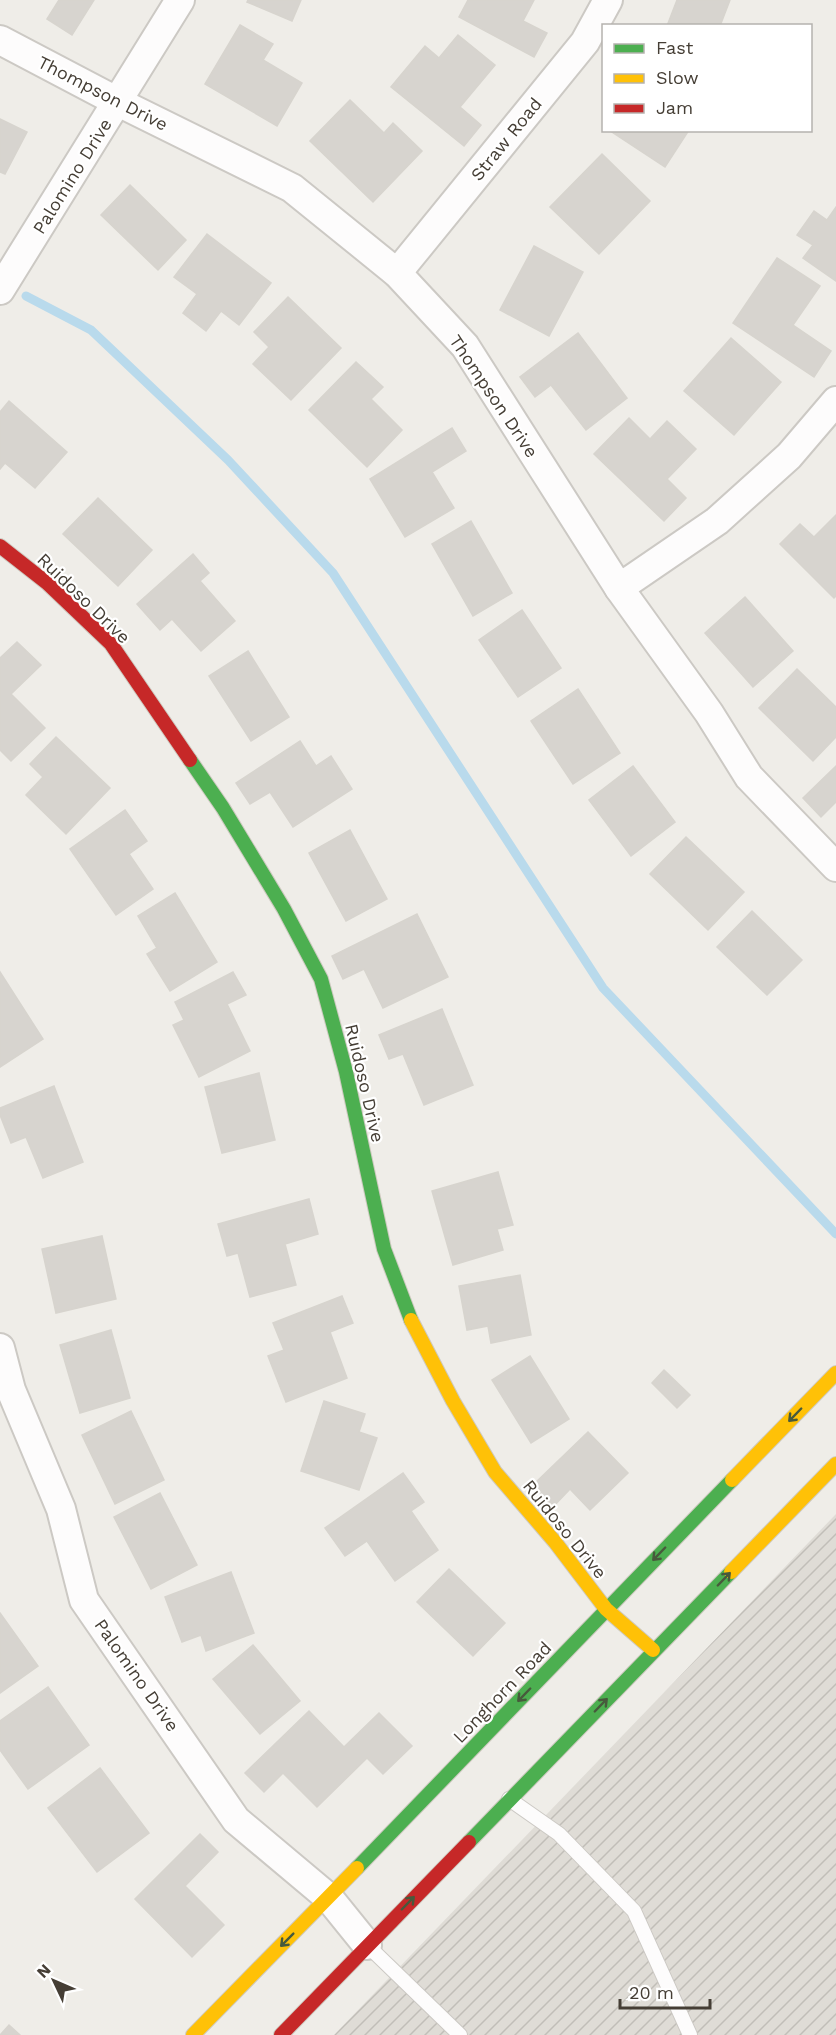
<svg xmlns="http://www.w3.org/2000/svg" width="836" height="2035" viewBox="0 0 836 2035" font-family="'Work Sans',sans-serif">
  <defs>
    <pattern id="industrial-furrows" width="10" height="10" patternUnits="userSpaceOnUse" patternTransform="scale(1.5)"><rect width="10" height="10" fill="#dfdcd6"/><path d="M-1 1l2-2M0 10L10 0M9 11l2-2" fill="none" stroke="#c1beb8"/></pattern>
  </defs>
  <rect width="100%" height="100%" fill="#efede8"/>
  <!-- industrial -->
  <path fill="url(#industrial-furrows)" d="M836 1514V2035H334Z"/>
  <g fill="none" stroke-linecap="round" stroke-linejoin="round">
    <!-- stream -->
    <path stroke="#b9daec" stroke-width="9" d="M26 296 91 330 228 460 333 573 603 988 836 1234"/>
  </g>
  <!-- building -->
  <g fill="#d7d4cf" stroke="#d7d4ce" stroke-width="1.5">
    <path d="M59 0H94L72 35 47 19Z"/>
    <path d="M248 0H301L292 21 247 2Z"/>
    <path d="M468 0H534L523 21 547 33 534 57 459 17Z"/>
    <path d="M677 0H730L720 26H667Z"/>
    <path d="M240 25 273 44 263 60 302 83 277 126 205 84Z"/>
    <path d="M458 35 495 65 460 107 481 125 464 146 391 87 425 46 439 58Z"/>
    <path d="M350 100 384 133 393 123 422 151 373 202 310 141Z"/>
    <path d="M0 119 27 132 5 174 0 172Z"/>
    <path d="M612 130H689L665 167 612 132Z"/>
    <path d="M602 154 650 201 599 254 550 207Z"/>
    <path d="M130 185 186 240 158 270 101 215Z"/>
    <path d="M836 207V281L803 258 813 245 797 235 814 211 827 220Z"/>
    <path d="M207 234 271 283 239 325 221 311 206 331 183 313 197 294 174 277Z"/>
    <path d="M534 246 583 272 549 336 500 310Z"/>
    <path d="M777 258 820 286 793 325 831 351 814 377 733 323Z"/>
    <path d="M288 297 341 348 291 400 253 364 269 347 254 332Z"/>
    <path d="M578 333 627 398 586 430 551 385 535 397 520 377Z"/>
    <path d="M731 338 781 382 734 435 684 391Z"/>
    <path d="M356 362 383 387 371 399 402 430 367 467 309 410Z"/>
    <path d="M9 401 67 452 35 488 5 463 0 469V412Z"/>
    <path d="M629 418 650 439 667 421 696 449 667 479 686 498 664 521 594 454Z"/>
    <path d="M452 428 466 451 432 472 454 508 405 537 370 479Z"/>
    <path d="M98 498 152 550 118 586 63 534Z"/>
    <path d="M836 515V596L834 598 780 544 800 524 814 537Z"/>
    <path d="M471 521 512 593 473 616 432 544Z"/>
    <path d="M193 554 209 573 200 581 235 621 201 651 172 619 160 630 137 604Z"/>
    <path d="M745 597 793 651 753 687 705 633Z"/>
    <path d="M522 610 561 668 518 697 479 640Z"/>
    <path d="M17 642 41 665 11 694 45 728 11 761 0 750V658Z"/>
    <path d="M248 651 289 717 251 741 209 676Z"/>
    <path d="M797 669 836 707V737L813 761 759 708Z"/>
    <path d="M578 689 620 753 573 784 531 721Z"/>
    <path d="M56 737 110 788 66 834 26 795 43 777 30 764Z"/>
    <path d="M300 741 316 766 331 756 352 789 293 827 270 792 250 804 236 783Z"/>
    <path d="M633 766 675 822 631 856 589 800Z"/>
    <path d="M836 766V802L821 817 803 798Z"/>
    <path d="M125 810 147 841 129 854 153 889 116 915 70 849Z"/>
    <path d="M350 830 387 899 346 921 309 853Z"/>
    <path d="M686 837 744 892 708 930 650 874Z"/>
    <path d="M175 893 217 962 170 991 147 954 157 948 138 916Z"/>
    <path d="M752 911 802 960 767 995 717 947Z"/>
    <path d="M417 914 448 977 383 1008 364 969 343 979 332 956Z"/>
    <path d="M0 972 43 1039 0 1067Z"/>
    <path d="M233 972 246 995 227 1004 250 1051 199 1077 173 1025 184 1020 175 1002Z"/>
    <path d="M442 1009 473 1085 424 1105 403 1054 389 1059 379 1035Z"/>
    <path d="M259 1073 275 1140 222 1153 205 1087Z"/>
    <path d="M54 1086 83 1162 43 1178 26 1137 11 1143 0 1115V1108Z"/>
    <path d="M498 1172 513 1225 497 1229 503 1250 453 1265 432 1191Z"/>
    <path d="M309 1199 318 1234 285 1244 296 1285 250 1297 238 1253 227 1256 218 1224Z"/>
    <path d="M102 1236 116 1299 56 1313 42 1249Z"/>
    <path d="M520 1275 531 1335 491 1343 488 1326 467 1330 459 1286Z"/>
    <path d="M342 1296 353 1323 330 1332 347 1378 286 1402 268 1356 284 1350 273 1323Z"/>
    <path d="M111 1330 130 1398 80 1413 60 1345Z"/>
    <path d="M530 1356 569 1419 531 1443 492 1380Z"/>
    <path d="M664 1370 690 1395 677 1408 652 1383Z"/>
    <path d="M324 1401 365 1414 359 1432 377 1438 359 1490 301 1471Z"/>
    <path d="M131 1411 164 1480 115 1504 82 1435Z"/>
    <path d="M588 1432 628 1473 590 1510 570 1489 553 1507 532 1486Z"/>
    <path d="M403 1473 424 1502 411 1511 438 1550 395 1581 367 1541 345 1556 325 1528Z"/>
    <path d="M160 1493 197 1565 151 1589 114 1517Z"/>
    <path d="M449 1569 505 1623 473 1656 417 1602Z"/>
    <path d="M231 1572 254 1633 206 1651 201 1635 182 1642 165 1597Z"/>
    <path d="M0 1613 38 1666 0 1693Z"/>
    <path d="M253 1645 300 1701 260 1734 213 1679Z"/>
    <path d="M48 1687 89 1745 28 1789 0 1750V1721Z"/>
    <path d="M309 1711 344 1747 379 1713 412 1746 383 1774 367 1758 317 1807 283 1773 264 1792 245 1773Z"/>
    <path d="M100 1768 149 1833 97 1872 48 1808Z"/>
    <path d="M200 1834 218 1852 185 1886 224 1925 192 1957 135 1899Z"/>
    <path d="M9 2025 20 2035H0Z"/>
  </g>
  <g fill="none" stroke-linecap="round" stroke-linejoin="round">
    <defs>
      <g id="lane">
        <path d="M509 1799 559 1834 634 1911 690 2035"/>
        <path d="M367 1945 460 2035"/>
      </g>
      <g id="street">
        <path d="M0 40 118 102 292 188 397 273 465 346 619 588 709 713 749 777 836 867"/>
        <path d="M397 273 585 42 608 0"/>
        <path d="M0 290 180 0"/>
        <path d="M619 588 717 521 789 456 836 401"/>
        <path d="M0 1348 11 1390 61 1509 84 1600 236 1820 329 1898 367 1945"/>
      </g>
      <g id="fast">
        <path d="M190 760 223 808 284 909 321 979 346 1072 384 1249 411 1320"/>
        <path d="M469 1842 731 1572"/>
        <path d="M357 1868 732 1480"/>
      </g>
      <g id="slow">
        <path d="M411 1320 453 1401 495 1472 555 1542 606 1609 653 1650"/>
        <path d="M732 1480 836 1373"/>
        <path d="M731 1572 836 1464"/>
        <path d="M193 2035 357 1868"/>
      </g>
      <g id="jam">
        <path d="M0 546 47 583 111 644 190 760"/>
        <path d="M281 2035 469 1842"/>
      </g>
    </defs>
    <!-- lane casing -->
    <use href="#lane" stroke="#ccc9c4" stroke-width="16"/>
    <!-- street casing -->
    <use href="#street" stroke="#ccc9c4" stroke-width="32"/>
    <!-- fast casing -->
    <use href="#fast" stroke="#cecac0" stroke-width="16"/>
    <!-- slow casing -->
    <use href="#slow" stroke="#cecac0" stroke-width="16"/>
    <!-- jam casing -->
    <use href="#jam" stroke="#cecac0" stroke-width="16"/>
    <!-- lane -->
    <use href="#lane" stroke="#fdfcfc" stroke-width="14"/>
    <!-- street -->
    <use href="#street" stroke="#fdfcfc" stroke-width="28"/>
    <!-- fast -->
    <use href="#fast" stroke="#4caf50" stroke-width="14"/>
    <!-- slow -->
    <use href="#slow" stroke="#ffc107" stroke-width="14"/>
    <!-- jam -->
    <use href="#jam" stroke="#c62828" stroke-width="14"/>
  </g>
  <!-- one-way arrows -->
  <defs><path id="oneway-shaft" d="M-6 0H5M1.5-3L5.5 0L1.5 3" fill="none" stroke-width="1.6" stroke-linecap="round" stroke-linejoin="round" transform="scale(1.5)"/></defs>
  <g stroke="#475a3c">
    <use href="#oneway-shaft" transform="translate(795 1415) rotate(134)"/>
    <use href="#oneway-shaft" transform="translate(659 1554) rotate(134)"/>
    <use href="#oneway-shaft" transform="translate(724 1579) rotate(-46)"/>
    <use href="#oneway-shaft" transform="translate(524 1695) rotate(134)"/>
    <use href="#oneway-shaft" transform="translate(601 1705) rotate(-46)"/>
    <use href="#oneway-shaft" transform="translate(408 1903) rotate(-46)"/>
    <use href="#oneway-shaft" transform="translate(287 1940) rotate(135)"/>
  </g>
  <g text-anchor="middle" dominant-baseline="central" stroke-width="4.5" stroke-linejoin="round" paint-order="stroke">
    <!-- street labels -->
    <g font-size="18" fill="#453e35" stroke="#fff">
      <text transform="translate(103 93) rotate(27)">Thompson Drive</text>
      <text transform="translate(506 139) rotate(-51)">Straw Road</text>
      <text transform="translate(72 176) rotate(-58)">Palomino Drive</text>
      <text transform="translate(494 396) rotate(56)">Thompson Drive</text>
      <text transform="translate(84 598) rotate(44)">Ruidoso Drive</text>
      <text transform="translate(365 1083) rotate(77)">Ruidoso Drive</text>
      <text transform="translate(565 1529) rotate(51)">Ruidoso Drive</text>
      <text transform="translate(137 1675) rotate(55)">Palomino Drive</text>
      <text transform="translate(502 1692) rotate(-46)">Longhorn Road</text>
    </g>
  </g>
  <!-- legend -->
  <rect x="602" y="24" width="210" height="108" fill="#ffffff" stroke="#b5b2ae" stroke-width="1.5"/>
  <rect x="614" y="44" width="30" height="9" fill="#4caf50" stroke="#b5b2ae" stroke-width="1.5"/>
  <text x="656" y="54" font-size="18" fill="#453e35">Fast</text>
  <rect x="614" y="74" width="30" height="9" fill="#ffc107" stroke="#b5b2ae" stroke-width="1.5"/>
  <text x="656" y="84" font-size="18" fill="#453e35">Slow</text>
  <rect x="614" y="104" width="30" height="9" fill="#c62828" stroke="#b5b2ae" stroke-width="1.5"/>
  <text x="656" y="114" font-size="18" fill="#453e35">Jam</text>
  <!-- north arrow -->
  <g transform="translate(54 1981) rotate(314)" stroke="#ffffff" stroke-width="4.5" paint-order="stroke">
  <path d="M0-4.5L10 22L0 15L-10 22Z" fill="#453e35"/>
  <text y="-9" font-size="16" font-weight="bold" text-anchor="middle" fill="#453e35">N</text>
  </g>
  <!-- scale -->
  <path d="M620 1999v9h90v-9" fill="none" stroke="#453e35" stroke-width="3"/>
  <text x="629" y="1999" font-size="18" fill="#453e35" stroke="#ffffff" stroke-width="4.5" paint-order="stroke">20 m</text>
</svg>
